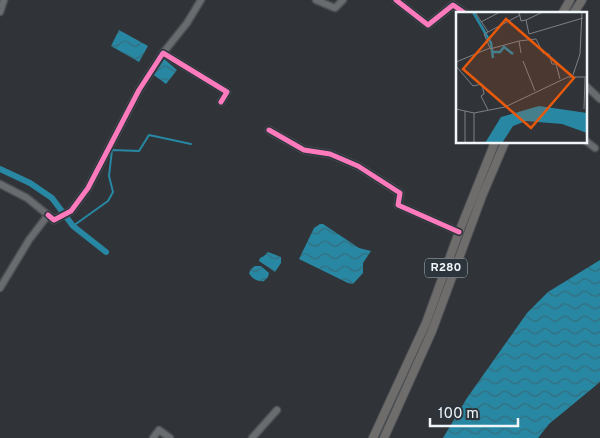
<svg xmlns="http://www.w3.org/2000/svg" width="600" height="438" viewBox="0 0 600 438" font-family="Overpass,sans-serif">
  <defs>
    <pattern id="water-waves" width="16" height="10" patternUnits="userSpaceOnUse" patternTransform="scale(1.25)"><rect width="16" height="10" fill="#2887a2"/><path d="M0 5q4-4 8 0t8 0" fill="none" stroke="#356f7f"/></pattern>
  </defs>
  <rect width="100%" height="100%" fill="#303438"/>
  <!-- water -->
  <g fill="url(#water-waves)">
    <path d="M119 30 148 46 139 62 111 46Z"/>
    <path d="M163 58 177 70 166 84 151 73Z"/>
    <path d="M320 224H323L359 248 371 251 363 263V273L353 284 348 283 299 259 314 228Z"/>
    <path d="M268 252 281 257V263L275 272 259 261 260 258 264 256Z"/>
    <path d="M600 260V382L549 424 538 438H443L467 398 527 313 548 292Z"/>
    <path d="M255 266H261L269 273 268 277 264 281C258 282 252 279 249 273L251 269Z"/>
  </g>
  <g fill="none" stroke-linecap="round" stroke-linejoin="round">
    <!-- stream -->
    <path stroke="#2887a2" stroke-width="2" d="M73 226 108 201 113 192 109 176 112 150 139 151 149 135 191 144"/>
    <!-- canal -->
    <path stroke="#2887a2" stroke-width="6" d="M0 169 30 183 52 198 73 226 106 252"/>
    <defs>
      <g id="minor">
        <path d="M316 0 335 8 343 0"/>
        <path d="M396 0 428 25 453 5 466 14"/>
        <path d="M0 12 4 0"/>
        <path d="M163 53 187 23 201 0"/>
        <path d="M586 86 600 99"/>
        <path d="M269 130 304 150 330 154 358 166 400 193 398 205 459 232"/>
        <path d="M586 141 595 148"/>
        <path d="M0 184 27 198 48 215 29 240 0 288"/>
        <path d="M48 215 54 220 71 211 88 188 139 90 163 53 227 92 221 102"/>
        <path d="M153 438 159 430 170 438"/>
        <path d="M252 438 277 410"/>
      </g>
      <g id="major">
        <path d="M562 14 570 0"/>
        <path d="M573 14 582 0"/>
        <path d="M373 438 426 323 459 232 495 142"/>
        <path d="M384 438 432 331 482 196 505 142"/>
      </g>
    </defs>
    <!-- minor casing -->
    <use href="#minor" stroke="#4c5054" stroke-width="9"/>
    <!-- major casing -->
    <use href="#major" stroke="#4c5054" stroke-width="10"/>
    <!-- minor -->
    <use href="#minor" stroke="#696c6f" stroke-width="6"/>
    <!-- major -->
    <use href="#major" stroke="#6f6d6c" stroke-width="8"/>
    <defs>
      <g id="cycleway">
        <path d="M396 0 428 25 453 5 466 14"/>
        <path d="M269 130 304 150 330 154 358 166 400 193 398 205 459 232"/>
        <path d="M48 215 54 220 71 211 88 188 139 90 163 53 227 92 221 102"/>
      </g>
    </defs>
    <!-- cycleway casing -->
    <use href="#cycleway" stroke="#2c353c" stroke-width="8"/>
    <!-- cycleway -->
    <use href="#cycleway" stroke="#fd7abc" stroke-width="5"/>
  </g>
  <g text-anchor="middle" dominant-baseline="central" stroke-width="5" stroke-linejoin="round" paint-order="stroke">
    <!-- shield labels -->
    <rect fill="#2c353c" stroke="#b5bbc1" stroke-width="1" x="425" y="258.5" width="42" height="19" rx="4"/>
    <g font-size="12" font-weight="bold" fill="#f0f5fa">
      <text x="446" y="268">R280</text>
    </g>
  </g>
  <!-- overview -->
  <g transform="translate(456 12)">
    <rect width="131" height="131" fill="#303438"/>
    <path d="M83 94 131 101V121L106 112 70 109 57 114 46 131H29L45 105Z" fill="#2887a2"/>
    <path fill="none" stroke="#2887a2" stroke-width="2.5" d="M17 0 35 31 37 46M36 40H44L48 35 57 42"/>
    <path fill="none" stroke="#7d8186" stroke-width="1" d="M63 0 65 9 70 8 73 22 127 6M70 8 87 0M25 10 44 0M32 20 64 3M63 29 80 27 87 41 93 42 96 52H100L104 67M34 37 63 29 65 41M67 49 79 79M0 50 34 36 28 22 32 20 19 0M0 54 17 74 26 72 28 82 25 84 32 98M117 63 124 42 126 0M0 97 18 101 49 95 112 65H132M128 97 129 66M18 101V131M9 131V99"/>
    <path fill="#e8590c" fill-opacity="0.15" stroke="#e8590c" stroke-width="2.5" d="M50 7 118 66 75 116 7 57Z"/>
    <rect width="131" height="131" fill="none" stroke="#f0f5fa" stroke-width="2.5"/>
  </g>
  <!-- scale -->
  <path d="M430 418v8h88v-8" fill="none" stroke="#f0f5fa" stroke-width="2.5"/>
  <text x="438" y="418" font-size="15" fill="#f0f5fa" stroke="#2c353c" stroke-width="4" paint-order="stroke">100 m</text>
</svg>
